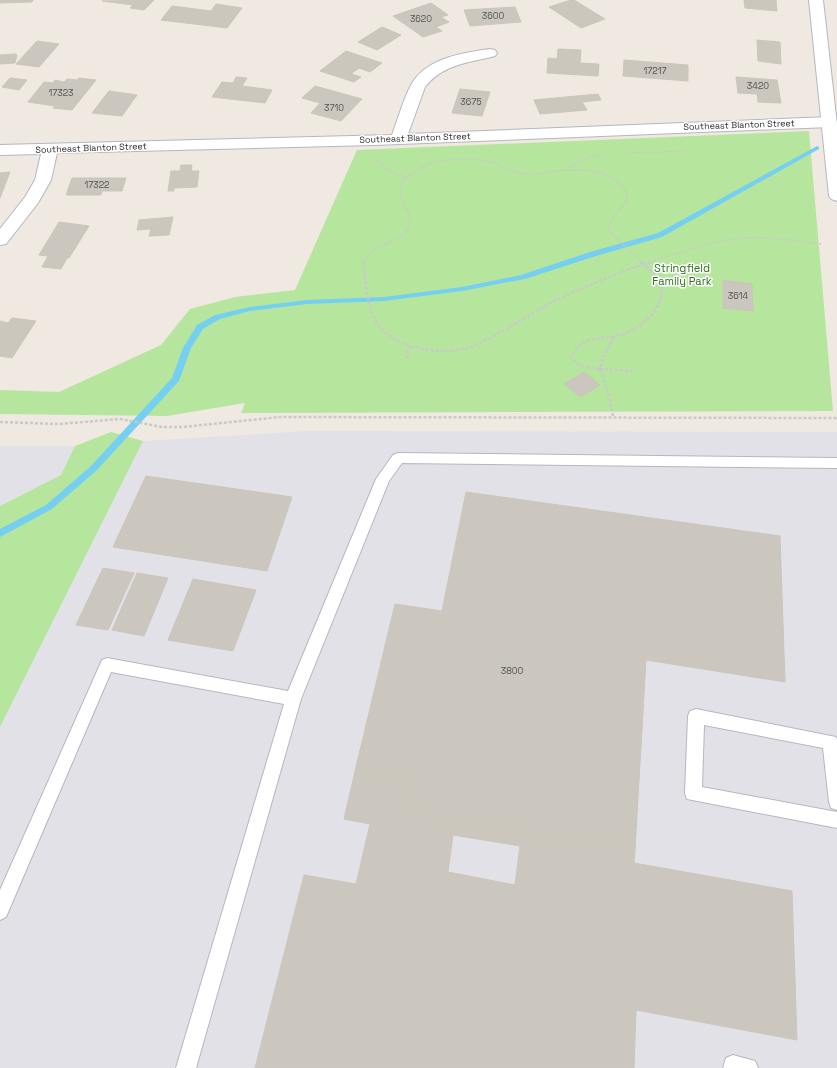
<svg xmlns="http://www.w3.org/2000/svg" width="837" height="1068" viewBox="0 0 837 1068" font-family="'Space Grotesk',sans-serif">
  <rect width="100%" height="100%" fill="#efe9e1"/>
  <!-- industrial -->
  <g fill="#e3e1e8">
    <path d="M308 431 837 432V1068H0V727L143 441Z"/>
    <path d="M0 446H75L61 475 0 506Z"/>
  </g>
  <!-- green -->
  <g fill="#b6e59e">
    <path d="M809 131 833 411 241 413 245 403 167 416 0 414V390L59 392 161 345 190 309 235 297 295 290 357 150Z"/>
    <path d="M111 432 143 441 0 727V506L61 475 75 446Z"/>
  </g>
  <g fill="none" stroke-linecap="round" stroke-linejoin="round">
    <!-- stream -->
    <path fill="#75cff0" fill-rule="evenodd" d="M817 146 819 147V149L662 237 596 256 525 279 462 291 384 301 307 304 250 311 220 319 203 329 191 348 179 381 97 470 52 509 0 537V529L46 505 91 466 172 378 183 348 197 325 215 315 250 307 307 300 384 297 462 287 521 275 590 252 658 233Z"/>
  </g>
  <!-- building -->
  <g fill="#cbc7bf" stroke="#cbc5ba" fill-rule="evenodd">
    <path d="M0 0H33L32 2 0 3Z"/>
    <path d="M154 0 144 10 130 8 133 5 102 1Z"/>
    <path d="M571 0H574L605 19 581 28 549 7Z"/>
    <path d="M744 0H776L777 11 745 8Z"/>
    <path d="M431 3 448 15 441 17 449 22 436 27 442 31 423 37 393 16Z"/>
    <path d="M216 4 242 8 227 28 161 20 172 6 211 11Z"/>
    <path d="M515 7 521 22 470 26 464 10Z"/>
    <path d="M382 27 401 35 377 50 358 42Z"/>
    <path d="M757 40 780 42 781 64 758 61Z"/>
    <path d="M37 41 59 44 39 67 16 64Z"/>
    <path d="M558 49 581 50 580 63 599 64 598 76 547 73 548 58 557 59Z"/>
    <path d="M346 51 382 63 370 72 359 68 351 74 361 77 354 82 320 71Z"/>
    <path d="M0 55 15 54 17 55 15 63 0 64Z"/>
    <path d="M624 60 688 65V81L623 76Z"/>
    <path d="M236 77 247 78 242 86 272 90 265 103 212 97 222 82 233 83Z"/>
    <path d="M736 77 777 80 781 103 758 102 757 94 738 93Z"/>
    <path d="M10 78 27 80 19 90 2 87Z"/>
    <path d="M79 78 96 80 72 110 53 108 55 106 28 102 44 82 53 83 55 80 64 82 67 79 77 80Z"/>
    <path d="M315 86 362 99 341 121 311 113 320 103 302 98Z"/>
    <path d="M460 89 490 92 482 116 452 113Z"/>
    <path d="M109 91 137 95 122 116 92 113Z"/>
    <path d="M598 94 601 100 582 102 587 110 540 114 534 100Z"/>
    <path d="M181 165H192L191 171H199L197 187 174 188V191H168L171 171H180Z"/>
    <path d="M10 172 0 198V173Z"/>
    <path d="M72 178H126L122 191H102L101 195H66Z"/>
    <path d="M173 217 169 235 149 236 151 229 137 230 139 220Z"/>
    <path d="M59 222 89 226 69 258H67L61 269 42 267 48 256 39 255Z"/>
    <path d="M723 280 752 284 753 311 723 308Z"/>
    <path d="M12 318 36 321 12 358 0 356V321L8 323Z"/>
    <path d="M584 372 600 385 581 397 564 384Z"/>
    <path d="M146 476 292 497 267 571 113 547Z"/>
    <path d="M466 492 780 536 785 682 646 660 635 850 401 812 408 775 356 767 395 604 442 611Z"/>
    <path d="M103 568 134 573 108 630 76 625Z"/>
    <path d="M137 573 168 578 144 636 112 630Z"/>
    <path d="M193 579 256 590 233 651 168 640Z"/>
    <path d="M356 767 408 775 401 812 635 850 634 863 792 891 797 1040 636 1010 634 1068H255L304 875 356 884 370 824 344 819ZM453 835 520 846 515 885 448 872Z"/>
  </g>
  <g fill="none" stroke-linecap="round" stroke-linejoin="round">
    <defs>
      <g id="lane">
        <path d="M398 453 837 458V468L402 463 389 481 301 699 196 1068H176L284 704 111 672 6 917 0 920V890L102 660 107 658 288 691 376 479 393 455Z"/>
        <path d="M696 709 836 737 837 740V810L831 808 829 802 823 748 704 725 702 787 837 812V828L687 799 685 793 688 716 690 711Z"/>
        <path d="M733 1055 755 1061 758 1068H723L726 1058Z"/>
      </g>
      <path id="street" d="M490 49 495 50 497 53 495 56C468 63 443 64 425 87L408 134 830 117 835 119 837 123 835 125 830 127 374 145 57 153 51 180 38 203 6 244 0 245V229L25 197 35 180 41 154 0 155V145L392 135C398 119 403 100 411 85 426 58 462 53 490 49Z"/>
      <path id="secondary" d="M809 0H823L837 125V201L831 199 829 196Z"/>
    </defs>
    <!-- lane casing -->
    <use href="#lane" stroke="#b4b7c1" stroke-width="2"/>
    <!-- street casing -->
    <use href="#street" stroke="#b4b7c1" stroke-width="2"/>
    <!-- secondary casing -->
    <use href="#secondary" stroke="#b4b7c1" stroke-width="2"/>
    <!-- path-far1 -->
    <g stroke="#c9c9c9" stroke-width="1.5" stroke-dasharray="2 1.5" stroke-linecap="butt">
      <path d="M622 152 653 153 689 150"/>
      <path d="M377 160 387 170 407 178"/>
      <path d="M567 170 578 161 603 153"/>
      <path d="M364 263C373 240 403 245 409 226 416 206 379 193 419 169 441 157 469 156 493 163 505 167 516 173 528 174 537 175 546 172 555 171 576 169 613 168 625 190 634 207 607 212 609 231L643 263"/>
      <path d="M648 263C680 252 712 241 746 238 771 237 797 241 822 244"/>
    </g>
    <!-- path -->
    <g stroke="#c9c9c9" stroke-width="2.5" stroke-dasharray="3 2" stroke-linecap="butt">
      <path d="M364 262 363 265C366 283 367 305 376 321 393 351 449 358 478 344 504 332 528 315 554 301 582 288 615 274 644 264"/>
      <path d="M641 262 644 264"/>
      <path d="M644 264 651 262"/>
      <path d="M614 337 603 358 600 369 634 371"/>
      <path d="M407 358 408 350 411 347"/>
      <path d="M613 416 610 400 600 369 580 366 571 358C574 352 578 345 585 342 597 337 612 338 624 334 643 327 668 305 660 283 657 275 649 270 644 264"/>
      <path d="M0 422 59 424 120 419 162 427H183L280 417 837 418"/>
    </g>
    <!-- lane -->
    <use href="#lane" fill="#fff" fill-rule="evenodd"/>
    <!-- street -->
    <use href="#street" fill="#fff" fill-rule="evenodd"/>
    <!-- secondary -->
    <use href="#secondary" fill="#fff" fill-rule="evenodd"/>
  </g>
  <g text-anchor="middle" dominant-baseline="central" stroke-width="3" stroke-linejoin="round" paint-order="stroke">
    <!-- number labels -->
    <g font-size="9" fill="#555452">
      <text x="493" y="16">3600</text>
      <text x="421" y="19">3620</text>
      <text x="655" y="71">17217</text>
      <text x="758" y="86">3420</text>
      <text x="61" y="93">17323</text>
      <text x="471" y="102">3675</text>
      <text x="334" y="108">3710</text>
      <text x="97" y="185">17322</text>
      <text x="738" y="296">3614</text>
      <text x="512" y="671">3800</text>
    </g>
    <!-- far-street labels -->
    <g font-size="9" fill="#2e2e2e" stroke="#fff">
      <text transform="translate(739 125) rotate(-2)">Southeast Blanton Street</text>
      <text transform="translate(415 138) rotate(-2)">Southeast Blanton Street</text>
      <text transform="translate(91 148) rotate(-2)">Southeast Blanton Street</text>
    </g>
    <!-- park labels -->
    <g font-size="11" fill="#2c6e1b" stroke="#fff">
      <text x="682" y="268">Stringfield<tspan x="682" dy="13">Family Park</tspan></text>
    </g>
  </g>
</svg>
